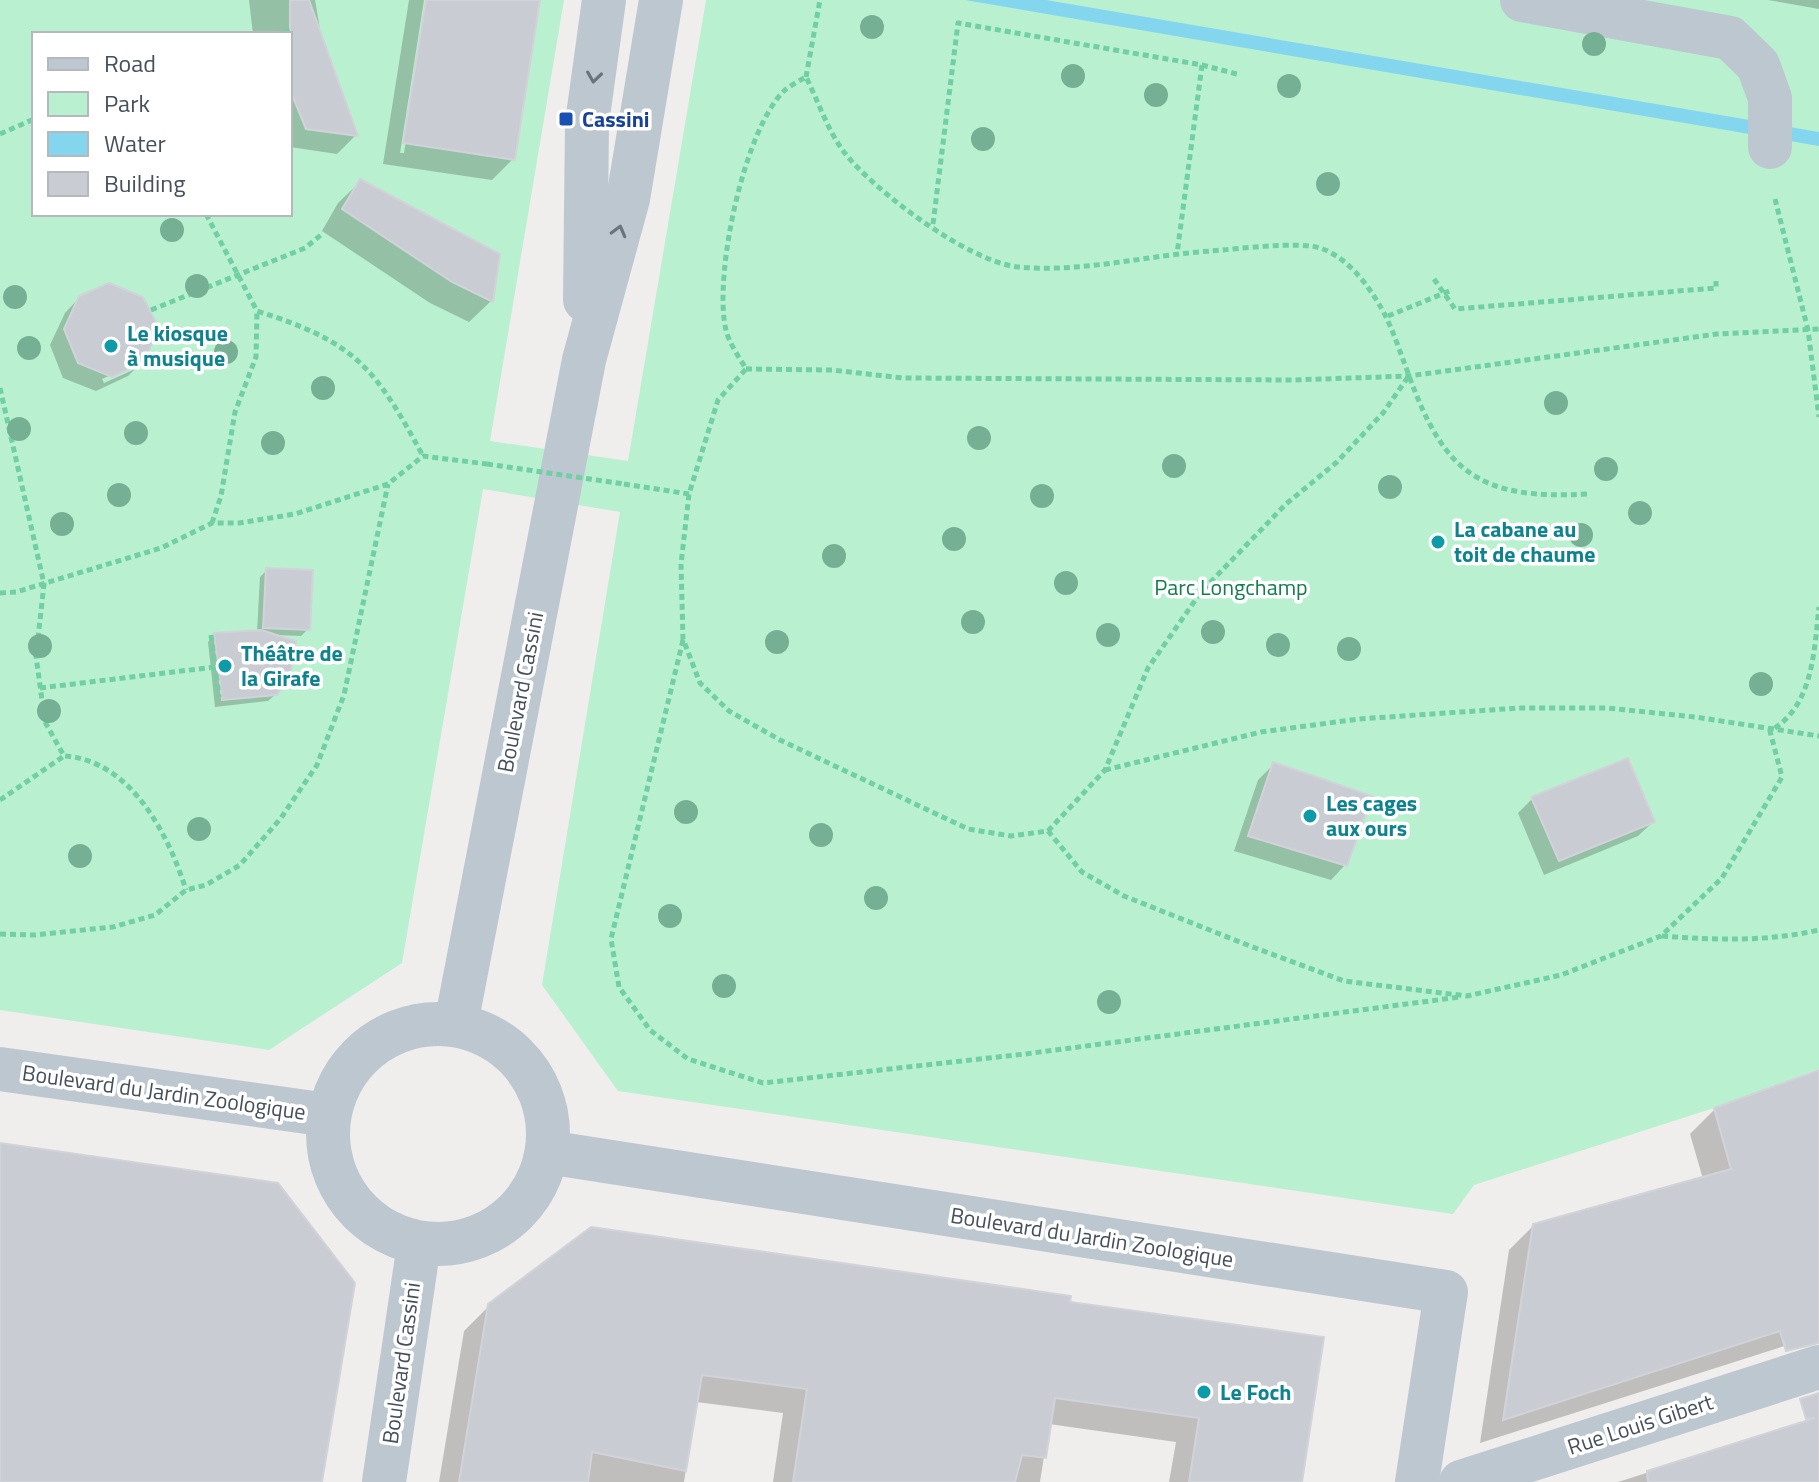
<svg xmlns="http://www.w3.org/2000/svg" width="1819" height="1482" viewBox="0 0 1819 1482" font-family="'Titillium Web',sans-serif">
  <rect width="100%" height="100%" fill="#f0eded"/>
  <!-- green -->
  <path fill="#b9f0d0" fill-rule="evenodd" d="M0 0H564L490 441 628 461 706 0H1819V1069L1714 1108 1474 1185 1453 1214 618 1091 542 985 620 512 483 489 402 963 269 1050 0 1010ZM34 34H290V214H34Z"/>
  <!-- water -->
  <path fill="#84d5ee" d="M965 0H1046L1819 132V146Z"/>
  <!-- shadow -->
  <g fill="#0003" fill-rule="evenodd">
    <path d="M249 0H315L323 47 355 136 337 154 290 147V34H253Z"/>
    <path d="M409 0H424L400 153H404L428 0H538L513 159 492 180 383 164Z"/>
    <path d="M1768 0H1819V9Z"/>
    <path d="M360 182 491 301 469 322 430 303 322 231 338 203Z"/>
    <path d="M80 297 143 361 128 376 96 391 63 378 50 345 65 313ZM135 364V369L104 383 102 379Z"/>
    <path d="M267 570 308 629 301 636 277 635 276 694 268 701 215 707 208 642 215 635 257 632 260 577Z"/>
    <path d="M1273 765 1345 865 1331 880 1234 851 1258 780Z"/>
    <path d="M1533 798 1653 822 1638 836 1544 875 1518 813Z"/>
    <path d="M1819 1070V1335L1480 1443 1509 1250 1534 1225 1703 1179 1690 1134 1715 1109Z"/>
    <path d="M1068 1304 1300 1482H1169L1176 1442 1049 1424 1040 1482H773L783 1413 696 1402 684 1482H439L464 1331 489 1306Z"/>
    <path d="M1819 1418V1482H1618Z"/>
  </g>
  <!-- building -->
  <g fill="#c9ccd2" stroke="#d1d3d9" stroke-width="2">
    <path d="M290 0H309L358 136 306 129 290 90Z"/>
    <path d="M426 0H540L515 160 403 143Z"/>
    <path d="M360 179 500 254 493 302 452 282 342 209Z"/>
    <path d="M109 283 143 297 158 326 145 362 112 377 78 363 64 329 79 296Z"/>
    <path d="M266 568 313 570 310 630 263 628Z"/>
    <path d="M261 630 296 641 290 676 277 695 222 700 214 633Z"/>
    <path d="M1628 758 1655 822 1559 861 1531 797Z"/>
    <path d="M1273 762 1372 796 1347 866 1248 836Z"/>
    <path d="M1819 1070V1343L1786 1351 1780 1331 1503 1420 1533 1224 1731 1169 1714 1108Z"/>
    <path d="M0 1143 278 1183 355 1283 322 1482H0Z"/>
    <path d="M591 1227 1071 1296 1070 1302 1324 1337 1302 1482H1189L1199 1418 1055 1398 1046 1458 1022 1455 1015 1482H793L807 1389 702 1375 686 1471 592 1452 588 1482H459L488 1304Z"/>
    <path d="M1819 1393V1482H1648L1647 1471 1815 1418 1806 1419 1800 1399Z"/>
  </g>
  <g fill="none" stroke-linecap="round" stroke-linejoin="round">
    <!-- path -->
    <g stroke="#70cfa3" stroke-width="5" stroke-dasharray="6 4" stroke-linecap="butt">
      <path d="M274 34 292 30"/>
      <path d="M1202 65 1237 74"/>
      <path d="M806 77 820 0"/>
      <path d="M0 134 34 119"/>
      <path d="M1775 199 1808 330 1819 417"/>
      <path d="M206 214 257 311C355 342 375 367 423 456"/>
      <path d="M933 224 958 23 1202 65 1177 254"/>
      <path d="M1434 279 1455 309 1716 288V281"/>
      <path d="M151 310 305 248 321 235"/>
      <path d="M1388 316 1452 290"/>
      <path d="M746 369 832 370 903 378 1293 380 1409 376 1717 334 1819 329"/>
      <path d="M0 388 44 584 36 656 45 722 64 756C130 760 168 833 186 890"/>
      <path d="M624 484 689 494"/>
      <path d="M1587 494C1479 500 1444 473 1408 373 1394 336 1390 318 1367 286 1356 271 1339 254 1320 248 1299 241 1236 249 1211 251 1148 255 1082 273 1018 267 969 262 874 191 844 152 828 131 818 101 806 77 799 81 791 85 785 90 744 128 713 277 726 330 729 343 739 357 746 369L718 400 689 494 681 564 683 639 700 683 729 711 780 740 968 829 1011 836 1048 831 1082 872 1124 896 1250 946 1344 981 1467 996 1561 975 1661 936 1722 878 1782 777 1770 731C1813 707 1814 652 1819 607"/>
      <path d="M212 523 221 496 235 412 256 357 257 311"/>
      <path d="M0 593 16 592 161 548 212 523H239L295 514 388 484 423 456 487 464"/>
      <path d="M211 635 219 697"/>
      <path d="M683 640 611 939 619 987 650 1030 688 1059 763 1083 1025 1054 1460 997"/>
      <path d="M40 688 215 667"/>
      <path d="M1105 770 1261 732 1359 719 1519 708H1607L1695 717 1819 736"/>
      <path d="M0 800 64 756"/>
      <path d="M1048 831 1105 770 1148 668 1201 592 1286 504 1337 462 1383 413 1408 377"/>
      <path d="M0 934 34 935 113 927 155 915 186 890 206 885 240 865 281 818 317 765 344 695 388 484"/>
      <path d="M1662 936C1716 940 1766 942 1819 930"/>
    </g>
    <!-- minor -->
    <g stroke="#bdc7d0" stroke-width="44">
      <path d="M1522 0 1730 38 1758 65 1770 98V147"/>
      <path d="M585 300 587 123 604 0"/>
      <circle cx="438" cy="1134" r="110"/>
      <path d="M456 1024 584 360 628 199 661 0"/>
      <path d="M0 1069 328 1115"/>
      <path d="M547 1152 1446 1292 1417 1482"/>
      <path d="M384 1482 419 1244"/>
      <path d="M1461 1482 1819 1367"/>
    </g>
    <!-- path-bridge -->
    <path stroke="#70cfa3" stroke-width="5" stroke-dasharray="6 4" stroke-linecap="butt" d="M487 464 624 484"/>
  </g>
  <!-- trees -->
  <g fill="#76b094">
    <circle cx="872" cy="27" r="12"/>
    <circle cx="1594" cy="44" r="12"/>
    <circle cx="1073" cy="76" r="12"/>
    <circle cx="1289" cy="86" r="12"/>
    <circle cx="1156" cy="95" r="12"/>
    <circle cx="983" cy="139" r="12"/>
    <circle cx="1328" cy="184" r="12"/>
    <circle cx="172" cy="230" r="12"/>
    <circle cx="197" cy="286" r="12"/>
    <circle cx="15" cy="297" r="12"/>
    <circle cx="29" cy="348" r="12"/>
    <circle cx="226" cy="352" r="12"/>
    <circle cx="323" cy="388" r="12"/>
    <circle cx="1556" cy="403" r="12"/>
    <circle cx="19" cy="429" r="12"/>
    <circle cx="136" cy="433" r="12"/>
    <circle cx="979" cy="438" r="12"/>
    <circle cx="273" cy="443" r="12"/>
    <circle cx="1174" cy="466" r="12"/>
    <circle cx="1606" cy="469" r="12"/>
    <circle cx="1390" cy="487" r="12"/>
    <circle cx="119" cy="495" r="12"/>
    <circle cx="1042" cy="496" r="12"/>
    <circle cx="1640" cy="513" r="12"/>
    <circle cx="62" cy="524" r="12"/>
    <circle cx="1581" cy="535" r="12"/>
    <circle cx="954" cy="539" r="12"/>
    <circle cx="834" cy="556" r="12"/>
    <circle cx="1066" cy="583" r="12"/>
    <circle cx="973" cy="622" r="12"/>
    <circle cx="1213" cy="632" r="12"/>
    <circle cx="1108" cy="635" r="12"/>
    <circle cx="777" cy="642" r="12"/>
    <circle cx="1278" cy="645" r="12"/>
    <circle cx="40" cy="646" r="12"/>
    <circle cx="1349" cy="649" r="12"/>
    <circle cx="1761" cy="684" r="12"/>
    <circle cx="49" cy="711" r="12"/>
    <circle cx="686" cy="812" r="12"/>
    <circle cx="199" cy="829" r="12"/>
    <circle cx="821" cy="835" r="12"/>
    <circle cx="80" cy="856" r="12"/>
    <circle cx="876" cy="898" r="12"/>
    <circle cx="670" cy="916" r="12"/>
    <circle cx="724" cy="986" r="12"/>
    <circle cx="1109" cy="1002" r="12"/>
  </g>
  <!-- one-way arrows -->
  <defs><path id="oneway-chevron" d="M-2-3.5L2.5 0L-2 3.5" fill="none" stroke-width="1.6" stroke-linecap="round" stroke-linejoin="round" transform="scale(2)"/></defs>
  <g stroke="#69747e">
    <use href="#oneway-chevron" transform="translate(594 77) rotate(98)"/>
    <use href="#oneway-chevron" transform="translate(619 231) rotate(-75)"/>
  </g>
  <!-- markers -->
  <rect fill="#1a4fb4" stroke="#fff" stroke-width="3" x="558" y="111" width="16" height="16" rx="4"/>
  <g fill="#0f9aa8" stroke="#fff" stroke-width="3">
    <circle cx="111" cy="346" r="8"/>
    <circle cx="1438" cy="542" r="8"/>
    <circle cx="225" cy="666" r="8"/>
    <circle cx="1310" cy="816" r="8"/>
    <circle cx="1204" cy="1392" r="8"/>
  </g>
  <g text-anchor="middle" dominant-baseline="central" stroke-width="7" stroke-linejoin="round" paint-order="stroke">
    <!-- transit labels -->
    <g font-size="22" font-weight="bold" fill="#164399" stroke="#fff" text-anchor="start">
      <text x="582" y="119">Cassini</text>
    </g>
    <!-- culture labels -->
    <g font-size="22" font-weight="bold" fill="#0d838f" stroke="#fff" text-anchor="start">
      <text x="127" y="333">Le kiosque<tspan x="127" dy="25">à musique</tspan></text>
      <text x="1454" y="529">La cabane au<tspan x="1454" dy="25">toit de chaume</tspan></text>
      <text x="241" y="653">Théâtre de<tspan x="241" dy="25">la Girafe</tspan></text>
      <text x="1326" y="803">Les cages<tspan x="1326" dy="25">aux ours</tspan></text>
      <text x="1220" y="1392">Le Foch</text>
    </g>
    <!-- park labels -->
    <g font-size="22" fill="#137e4c" stroke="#fff">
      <text x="1231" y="587">Parc Longchamp</text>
    </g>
    <!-- street labels -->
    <g font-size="22" fill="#45505b" stroke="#fff">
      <text transform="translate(520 692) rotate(-79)">Boulevard Cassini</text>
      <text transform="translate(164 1092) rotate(8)">Boulevard du Jardin Zoologique</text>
      <text transform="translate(1092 1237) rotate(9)">Boulevard du Jardin Zoologique</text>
      <text transform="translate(401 1363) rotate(-82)">Boulevard Cassini</text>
      <text transform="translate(1640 1424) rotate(-18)">Rue Louis Gibert</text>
    </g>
  </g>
  <!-- legend -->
  <rect x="32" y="32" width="260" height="184" fill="#ffffff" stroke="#b5b9bd" stroke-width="2"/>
  <rect x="48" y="58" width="40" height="12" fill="#bdc7d0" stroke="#b5b9bd" stroke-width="2"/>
  <text x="104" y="72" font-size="24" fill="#45505b">Road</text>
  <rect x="48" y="92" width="40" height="24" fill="#b9f0d0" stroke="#b5b9bd" stroke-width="2"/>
  <text x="104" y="112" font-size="24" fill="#45505b">Park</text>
  <rect x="48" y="132" width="40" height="24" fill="#84d5ee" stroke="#b5b9bd" stroke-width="2"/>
  <text x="104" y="152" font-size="24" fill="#45505b">Water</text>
  <rect x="48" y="172" width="40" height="24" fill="#c9ccd2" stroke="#b5b9bd" stroke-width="2"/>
  <text x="104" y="192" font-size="24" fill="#45505b">Building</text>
</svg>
